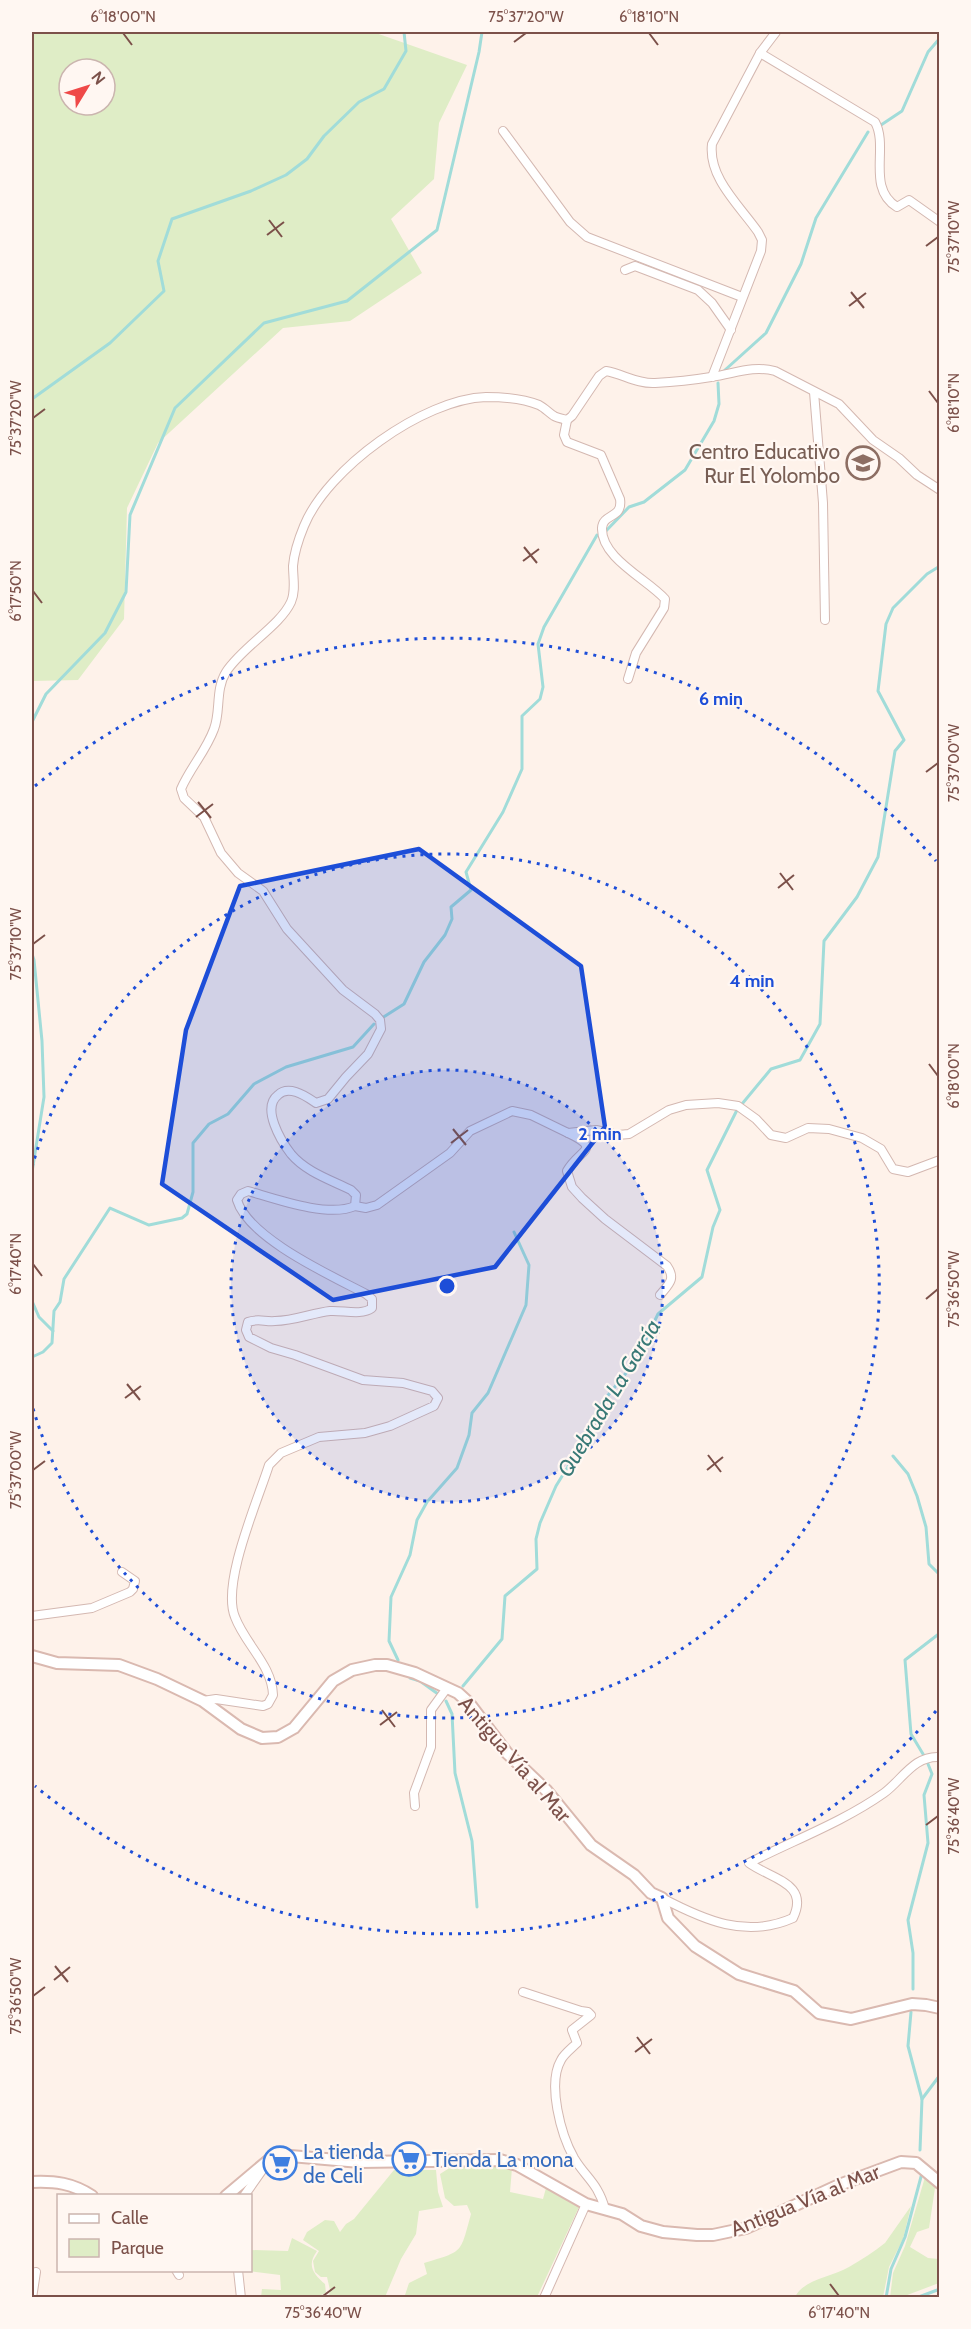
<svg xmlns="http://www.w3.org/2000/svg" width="971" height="2329" viewBox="0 0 971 2329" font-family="Cabin,sans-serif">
  <rect width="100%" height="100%" fill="#fef2ea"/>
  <!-- green -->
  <g fill="#dfedc6" fill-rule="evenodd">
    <path d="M32 32H373L467 65 439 123 434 179 391 219 422 273 350 321 283 328 158 443 127 508 124 619 78 680 32 681ZM69 69H105V105H69Z"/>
    <path d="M454 2165 494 2166 512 2168 510 2192 543 2199 546 2188 579 2207 537 2297 404 2298 409 2283 427 2274 424 2263C464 2251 460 2254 471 2214L467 2205 454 2206 445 2198 440 2174Z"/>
    <path d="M394 2170H436L438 2192 443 2207 419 2211 416 2234 401 2259 385 2297H325L329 2296 330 2290 327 2277H321L315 2272 313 2261 319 2251 303 2240 307 2232 325 2220 334 2221 340 2232 346 2224 354 2219Z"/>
    <path d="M925 2177 935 2188 929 2228 917 2232 910 2247 928 2258 939 2259V2283L902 2297 890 2298 893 2273 905 2246Z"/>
    <path d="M911 2206 903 2239 889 2267 883 2297H795C804 2279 832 2277 849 2267 861 2260 874 2252 885 2243Z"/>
    <path d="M292 2238 317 2251C306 2266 314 2274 325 2284L326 2293 316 2297H261L262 2289 281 2290 280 2275 249 2271 251 2250 288 2251Z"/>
  </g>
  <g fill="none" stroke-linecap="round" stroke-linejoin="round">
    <!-- stream -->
    <g stroke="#a1dcd9" stroke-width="3">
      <path d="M878 127 902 111 928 52 940 38"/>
      <path d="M725 370 766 333 801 264 816 218 868 132"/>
      <path d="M32 399 110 343 164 291 158 261 172 219 251 191 286 175 307 159 324 136 359 102 384 89 406 51 404 32"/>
      <path d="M604 533 629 507 644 502 685 470 714 421 719 404 718 383"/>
      <path d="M32 722 46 694 105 633 126 592 130 515 175 408 264 323 347 301 437 230 479 52 482 32"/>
      <path d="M32 954 34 960 42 1041 44 1097 32 1172"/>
      <path d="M382 1018 404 1004 424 962 445 935 452 919 451 907 471 890 466 872 503 812 522 769V716L540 699 543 687 538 644 544 627 597 535"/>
      <path d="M742 1104 771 1069 800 1060 820 1024 824 941 857 897 878 857 895 751 904 740 878 691 886 624 893 608 927 574 940 566"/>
      <path d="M32 1301 39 1317 53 1331"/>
      <path d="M32 1357 43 1352 52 1343 54 1311 60 1302 64 1279 110 1208 149 1225 182 1218 187 1214 193 1192V1143L209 1124 228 1114 254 1084 286 1067 353 1047 374 1024"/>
      <path d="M893 1456 908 1474 917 1496 926 1527 929 1564 940 1575"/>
      <path d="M398 1660 389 1641 391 1597 410 1555 417 1520 427 1502 457 1468 469 1435 472 1413 488 1393 526 1305 529 1265 514 1232"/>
      <path d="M410 1678 420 1681 438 1694"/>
      <path d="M463 1686 502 1639 505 1596 537 1569 536 1539 540 1523 556 1486 598 1418 601 1404 635 1362 658 1314 702 1277 713 1227 720 1210 707 1170 737 1110"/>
      <path d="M446 1701 452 1714 455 1773 472 1841 477 1907"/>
      <path d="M913 1989V1953L908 1920 928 1843 924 1795 932 1774 926 1759 911 1734 905 1660 940 1633"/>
      <path d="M911 2012 908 2046 922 2099"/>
      <path d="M920 2150 922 2099 940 2075"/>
      <path d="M886 2298 891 2269 905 2237 922 2173"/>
      <path d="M916 2298 940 2289"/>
    </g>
    <defs>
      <g id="minor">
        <path d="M760 53 875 122C889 147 866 188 897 207L909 200 940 222"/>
        <path d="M503 131 570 222 587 237 742 297"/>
        <path d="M625 270 635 266 698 290 712 303 731 330"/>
        <path d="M712 377 761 251 762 240 758 232C740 206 708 178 712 144L760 53 776 32"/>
        <path d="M814 392 823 503 825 620"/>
        <path d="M567 420 564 435 567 442 601 455 620 499C623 519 603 513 602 528 601 558 647 579 665 599L664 608 636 653 628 679"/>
        <path d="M568 1133C603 1150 579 1149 567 1171L572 1187 582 1198 605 1219 667 1266C676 1279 669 1284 660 1295"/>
        <path d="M355 1206 366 1208 377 1205 450 1153 470 1131 512 1111 531 1115 568 1133 596 1130 618 1135 629 1134 669 1110 686 1105 718 1103 738 1106 756 1119 771 1135 786 1138 808 1128 829 1129 862 1138 881 1149 893 1169 908 1172 940 1160"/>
        <path d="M32 1616 92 1608 130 1592 133 1589 135 1581 122 1572"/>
        <path d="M203 1701 216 1699 263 1706 268 1704 273 1695C272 1665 245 1644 235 1617 221 1584 258 1500 269 1465L281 1453 319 1437 365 1433 390 1426 434 1406 438 1398 432 1391 403 1383 363 1380 295 1355 271 1348 249 1337 246 1330 248 1322C258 1318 265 1322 275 1321 294 1321 312 1313 330 1311 343 1310 361 1316 372 1308V1299L366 1294C332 1276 248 1238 237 1200L241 1194 248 1191C276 1199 328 1218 355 1206L356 1195 351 1190C331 1180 306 1172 291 1154 281 1141 261 1108 278 1095 283 1090 289 1090 296 1092 303 1094 310 1099 316 1103L328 1099 346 1077 368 1054 381 1029 380 1020 375 1014 343 990 287 929 263 891 238 873 221 853 204 817 184 798 181 789C190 768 206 751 214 729 221 711 215 690 226 672 242 647 280 626 291 602 296 591 293 578 293 566 294 554 299 538 304 526 327 469 423 399 486 397 502 397 524 399 539 405 545 408 549 413 554 416 558 418 563 419 567 420L572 416 599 376 606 371C623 374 637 384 655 383 674 382 693 380 711 377 734 374 752 365 775 371L839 404 873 440 899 458 917 475 940 490"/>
        <path d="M415 1806 414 1793 431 1747V1710L447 1688"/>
        <path d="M662 1898C704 1920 746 1939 793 1918 810 1883 771 1879 749 1863 794 1840 843 1822 884 1793 902 1780 914 1755 940 1757"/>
        <path d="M523 1992 581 2011 588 2012 591 2015 572 2030 577 2043C572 2048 564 2054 561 2060 547 2084 561 2135 574 2158 586 2178 598 2183 605 2209"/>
        <path d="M244 2196 263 2169"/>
        <path d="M176 2270 179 2275"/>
        <path d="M238 2270 241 2298"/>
        <path d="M32 2298 36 2272"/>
        <path d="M544 2298 586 2204"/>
      </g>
      <g id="secondary">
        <path d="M32 1656 57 1663 119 1665 157 1679 203 1701 241 1729 262 1738 278 1737 294 1728 333 1681 352 1670 375 1665H387L415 1673 458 1693 469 1703 507 1753 546 1790 591 1845 634 1875 651 1893 662 1898 668 1918 695 1946 739 1974 794 1991 819 2013 851 2019 912 2004 926 2005 940 2008"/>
        <path d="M32 2182C55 2181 72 2183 92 2196"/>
        <path d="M226 2196 270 2159 279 2155 360 2162 500 2160 517 2165 586 2204 622 2214 641 2226 663 2232 697 2235H713L746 2228 839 2185 901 2162 916 2163 940 2183"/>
      </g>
    </defs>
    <!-- minor casing -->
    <use href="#minor" stroke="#d4b8b1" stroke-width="10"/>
    <!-- secondary casing -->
    <use href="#secondary" stroke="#dab9b0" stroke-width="14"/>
    <!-- minor -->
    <use href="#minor" stroke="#fff" stroke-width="8"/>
    <!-- secondary -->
    <use href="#secondary" stroke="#fff" stroke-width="10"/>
  </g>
  <!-- marked area -->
  <path fill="#1d4ed8" fill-opacity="0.2" stroke="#1d4ed8" stroke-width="4.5" stroke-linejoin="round" d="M419 849 581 966 605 1127 495 1267 333 1300 162 1184 186 1030 240 886Z"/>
  <!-- ticks -->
  <path fill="none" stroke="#7c514a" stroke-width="2" d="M123 33 132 45M649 33 658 45M514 42 526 33M269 220 282 237M267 235 284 222M926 246 938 237M851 292 864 308M849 306 866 293M929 391 938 403M33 418 45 409M524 547 537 563M523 561 539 549M33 591 42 603M926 772 938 763M198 802 211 818M196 817 213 804M780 873 793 890M778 888 794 875M33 944 45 935M929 1064 938 1076M453 1129 466 1145M451 1143 468 1130M33 1264 42 1276M926 1299 938 1289M127 1384 140 1400M125 1398 141 1386M708 1455 721 1472M33 1470 45 1461M707 1470 723 1457M382 1710 395 1727M380 1725 397 1712M926 1825 938 1816M55 1966 68 1982M54 1980 70 1967M33 1996 45 1987M637 2037 650 2054M635 2052 652 2039M830 2284 839 2296M323 2296 335 2287"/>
  <!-- distance rings -->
  <circle cx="447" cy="1286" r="216" fill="#1d4ed8" fill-opacity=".12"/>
  <g fill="none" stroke="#1d4ed8" stroke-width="3" stroke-dasharray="3 6">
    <circle cx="447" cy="1286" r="216"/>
    <path d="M32 1167A432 432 0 1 1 32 1405"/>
    <path d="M936 1711A648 648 0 0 1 35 1786M35 786A648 648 0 0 1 936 861"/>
  </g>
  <!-- icons -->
  <defs>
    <symbol id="school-ring" viewBox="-11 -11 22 22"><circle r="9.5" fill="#fff7f2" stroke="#8d6e63" stroke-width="1.5"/><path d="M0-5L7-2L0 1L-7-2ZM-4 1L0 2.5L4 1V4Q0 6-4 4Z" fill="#8d6e63"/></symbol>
    <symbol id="supermarket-ring" viewBox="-11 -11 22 22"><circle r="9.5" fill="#fff7f2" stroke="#3f7fe0" stroke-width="1.5"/><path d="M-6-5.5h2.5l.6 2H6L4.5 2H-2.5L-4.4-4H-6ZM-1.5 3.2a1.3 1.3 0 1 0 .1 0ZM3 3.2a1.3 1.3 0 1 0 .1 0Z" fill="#3f7fe0"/></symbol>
  </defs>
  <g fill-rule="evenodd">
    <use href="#school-ring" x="844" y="444" width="38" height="38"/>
    <use href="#supermarket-ring" x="390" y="2140" width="38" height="38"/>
    <use href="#supermarket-ring" x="261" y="2144" width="38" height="38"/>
  </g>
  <g text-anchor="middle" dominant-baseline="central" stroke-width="4.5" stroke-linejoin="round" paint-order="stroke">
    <!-- education labels -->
    <g font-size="21" fill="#785e54" stroke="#fff7f2" text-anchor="end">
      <text x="840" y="451">Centro Educativo<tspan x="840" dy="24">Rur El Yolombo</tspan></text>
    </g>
    <!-- street labels -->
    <g font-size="21" fill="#7c514a" stroke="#fff7f2">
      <text transform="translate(515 1759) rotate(49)">Antigua Vía al Mar</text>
      <text transform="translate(805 2200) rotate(-22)">Antigua Vía al Mar</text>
    </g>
    <!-- shop labels -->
    <g font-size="21" fill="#366cbe" stroke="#fff7f2" text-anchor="start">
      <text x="303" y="2151">La tienda<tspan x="303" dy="24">de Celi</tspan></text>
      <text x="432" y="2159">Tienda La mona</text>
    </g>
    <!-- water labels -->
    <g font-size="22" font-style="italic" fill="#397976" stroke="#fff7f2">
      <text transform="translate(609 1398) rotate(-59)">Quebrada La García</text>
    </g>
  </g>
  <circle cx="447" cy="1286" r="9" fill="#1d4ed8" stroke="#fff7f2" stroke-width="3"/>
  <g font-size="18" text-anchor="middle" font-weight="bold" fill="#1d4ed8" stroke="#fff7f2" stroke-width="4.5" stroke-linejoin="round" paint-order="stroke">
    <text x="721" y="705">6 min</text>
    <text x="752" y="987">4 min</text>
    <text x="600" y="1140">2 min</text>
  </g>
  <!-- border -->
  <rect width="971" height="2329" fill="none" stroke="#fff7f2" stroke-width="66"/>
  <!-- legend -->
  <rect x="57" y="2194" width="195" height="78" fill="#fff7f2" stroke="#cbb5af" stroke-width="1.5"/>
  <rect x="69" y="2214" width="30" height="9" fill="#ffffff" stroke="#cbb5af" stroke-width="1.5"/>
  <text x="111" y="2224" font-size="18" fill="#7c514a">Calle</text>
  <rect x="69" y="2239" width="30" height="18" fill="#dfedc6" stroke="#cbb5af" stroke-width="1.5"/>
  <text x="111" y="2254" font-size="18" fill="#7c514a">Parque</text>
  <!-- north arrow -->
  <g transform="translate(87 87) rotate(52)"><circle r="28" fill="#fff7f2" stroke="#cbb5af" stroke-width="1.5"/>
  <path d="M0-4.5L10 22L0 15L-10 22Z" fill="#ef4948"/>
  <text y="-9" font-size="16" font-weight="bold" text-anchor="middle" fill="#7c514a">N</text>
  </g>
  <rect x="33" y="33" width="905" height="2263" fill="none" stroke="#7c514a" stroke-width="2"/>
  <g font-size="15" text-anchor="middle" fill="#7c514a">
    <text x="123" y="22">6°18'00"N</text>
    <text x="526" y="22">75°37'20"W</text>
    <text x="649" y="22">6°18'10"N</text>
    <text transform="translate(954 237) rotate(-90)" y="5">75°37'10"W</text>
    <text transform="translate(954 403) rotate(-90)" y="5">6°18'10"N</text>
    <text transform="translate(16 418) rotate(-90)" y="5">75°37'20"W</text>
    <text transform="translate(16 591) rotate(-90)" y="5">6°17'50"N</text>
    <text transform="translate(954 763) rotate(-90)" y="5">75°37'00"W</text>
    <text transform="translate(16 944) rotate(-90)" y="5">75°37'10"W</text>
    <text transform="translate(954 1076) rotate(-90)" y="5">6°18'00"N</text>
    <text transform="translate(16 1264) rotate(-90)" y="5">6°17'40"N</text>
    <text transform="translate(954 1289) rotate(-90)" y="5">75°36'50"W</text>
    <text transform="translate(16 1470) rotate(-90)" y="5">75°37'00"W</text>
    <text transform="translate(954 1816) rotate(-90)" y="5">75°36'40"W</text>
    <text transform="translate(16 1996) rotate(-90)" y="5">75°36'50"W</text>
    <text x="323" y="2318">75°36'40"W</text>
    <text x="839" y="2318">6°17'40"N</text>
  </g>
</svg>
